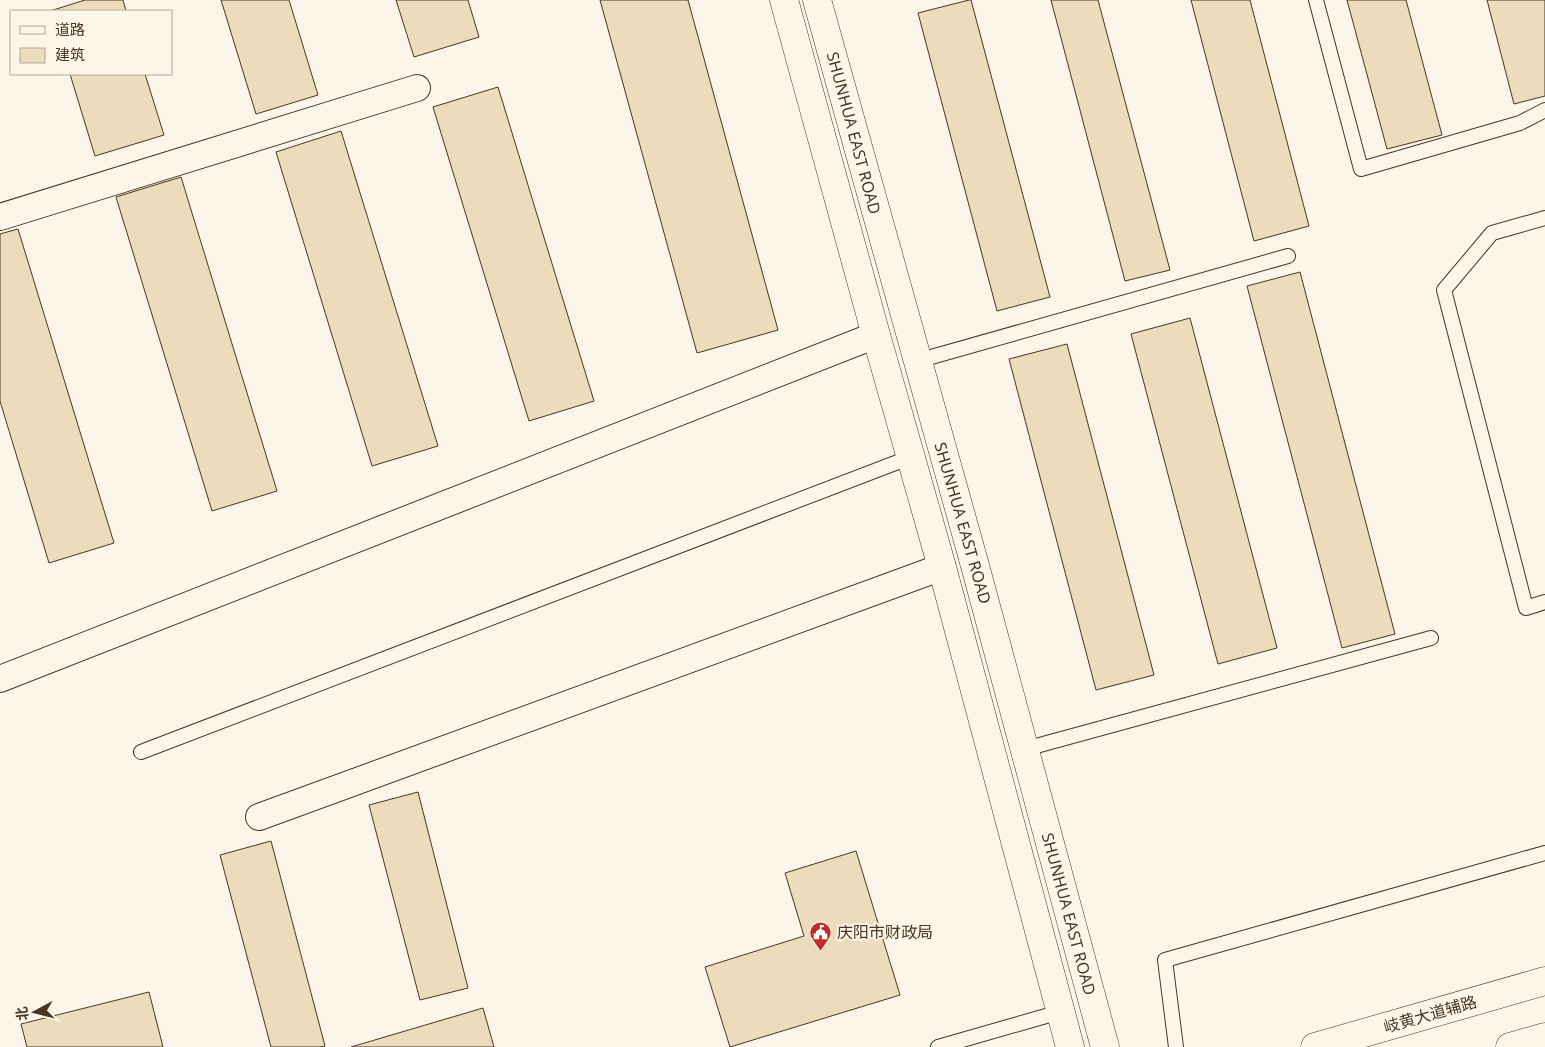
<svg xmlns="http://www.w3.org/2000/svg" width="1545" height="1047" viewBox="0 0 1545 1047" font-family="'Noto Sans','Noto Sans SC',sans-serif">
  <rect width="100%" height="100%" fill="#fbf6e9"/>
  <!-- building -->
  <g fill="#ecdcbc" stroke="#4a3520">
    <path d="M85 0H123L126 11H50Z"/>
    <path d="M221 0H289L318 95 256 114Z"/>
    <path d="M396 0H468L479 37 414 57Z"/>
    <path d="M600 0H688L778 330 697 353Z"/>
    <path d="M969 0H971L1050 297 997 311 918 13Z"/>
    <path d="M1051 0H1098L1170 270 1125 281Z"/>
    <path d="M1191 0H1250L1309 226 1254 241Z"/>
    <path d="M1347 0H1406L1442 135 1387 149Z"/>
    <path d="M1487 0H1545V96L1514 104Z"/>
    <path d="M70 74H145L164 135 95 156Z"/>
    <path d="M498 87 594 401 529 421 433 107Z"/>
    <path d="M341 131 438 446 372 466 276 152Z"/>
    <path d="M181 177 277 491 212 511 116 197Z"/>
    <path d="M18 229 114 543 49 563 0 401V234Z"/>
    <path d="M1300 272 1395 634 1342 648 1247 286Z"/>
    <path d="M1190 318 1277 648 1218 664 1131 334Z"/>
    <path d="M1067 344 1154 675 1096 690 1009 359Z"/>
    <path d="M418 792 468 988 420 1000 369 805Z"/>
    <path d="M271 841 325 1046 320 1047H271L220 855Z"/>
    <path d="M856 851 900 995 730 1047 705 967 804 936 785 873Z"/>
    <path d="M149 992 163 1047H27L21 1024Z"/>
    <path d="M483 1008 494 1047H351Z"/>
  </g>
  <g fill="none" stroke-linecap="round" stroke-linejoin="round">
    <defs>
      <g id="lane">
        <path d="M1316 0 1361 169 1520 123 1545 110"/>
        <path d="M1545 218 1492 233 1444 290 1526 608 1545 602"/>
        <path d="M917 361 1288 256"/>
        <path d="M1025 749 1431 638"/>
        <path d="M141 752 911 457"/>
        <path d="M938 1047 1060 1012"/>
        <path d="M1176 1047 1165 960 1545 853"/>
      </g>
      <g id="street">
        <path d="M0 217 417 88"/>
        <path d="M0 679 876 335"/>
        <path d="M259 817 942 567"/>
      </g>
      <g id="secondary">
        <path d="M784 0 876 335 942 567 1070 1047"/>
        <path d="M817 0 974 562 1105 1047"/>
        <path d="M1315 1047 1545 981"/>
      </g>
      <path id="primary" d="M1510 1047 1545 1037"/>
    </defs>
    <!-- lane casing -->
    <use href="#lane" stroke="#4a3520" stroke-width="16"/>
    <!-- street casing -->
    <use href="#street" stroke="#4a3520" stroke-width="28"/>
    <!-- secondary casing -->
    <use href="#secondary" stroke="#4a3520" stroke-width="29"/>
    <!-- primary casing -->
    <use href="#primary" stroke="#4a3520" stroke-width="29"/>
    <!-- lane -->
    <use href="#lane" stroke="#fbf6e9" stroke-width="14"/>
    <!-- street -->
    <use href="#street" stroke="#fbf6e9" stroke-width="26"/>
    <!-- secondary -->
    <use href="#secondary" stroke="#fbf6e9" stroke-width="28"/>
    <!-- primary -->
    <use href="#primary" stroke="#fbf6e9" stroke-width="28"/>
  </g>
  <!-- icons -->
  <defs>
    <symbol id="civic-pin" viewBox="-11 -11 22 30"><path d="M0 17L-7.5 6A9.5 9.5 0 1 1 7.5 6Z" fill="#c62828" stroke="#fbf6e9"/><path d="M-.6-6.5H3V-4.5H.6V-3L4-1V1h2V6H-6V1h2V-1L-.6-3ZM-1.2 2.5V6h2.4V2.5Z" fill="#fff"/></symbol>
  </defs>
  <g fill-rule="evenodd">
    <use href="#civic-pin" x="808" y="920" width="25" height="34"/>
  </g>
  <g text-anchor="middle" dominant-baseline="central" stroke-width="4" stroke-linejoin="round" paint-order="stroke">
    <!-- street labels -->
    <g font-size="16" fill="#4a3520" stroke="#fbf6e9">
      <text transform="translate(854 133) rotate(75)">SHUNHUA EAST ROAD</text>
      <text transform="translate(963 523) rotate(74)">SHUNHUA EAST ROAD</text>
      <text transform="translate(1069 914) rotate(75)">SHUNHUA EAST ROAD</text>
      <text transform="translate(1430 1014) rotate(-16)">岐黄大道辅路</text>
    </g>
    <!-- poi labels -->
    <g font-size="16" fill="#4a3520" stroke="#fbf6e9" text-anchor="start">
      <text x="837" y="932">庆阳市财政局</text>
    </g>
  </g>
  <!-- legend -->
  <rect x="10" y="10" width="162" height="65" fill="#fbf6e9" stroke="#b4a999"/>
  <rect x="20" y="26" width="25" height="8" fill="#fbf6e9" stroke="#b4a999"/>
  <text x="55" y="35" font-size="15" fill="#4a3520">道路</text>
  <rect x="20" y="48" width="25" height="15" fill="#ecdcbc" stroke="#b4a999"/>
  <text x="55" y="60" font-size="15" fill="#4a3520">建筑</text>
  <!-- north arrow -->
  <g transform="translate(35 1012) rotate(263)" stroke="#fbf6e9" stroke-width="4" paint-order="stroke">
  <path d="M0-4L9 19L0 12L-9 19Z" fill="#4a3520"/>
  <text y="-8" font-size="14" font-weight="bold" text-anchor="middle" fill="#4a3520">北</text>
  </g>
</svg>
